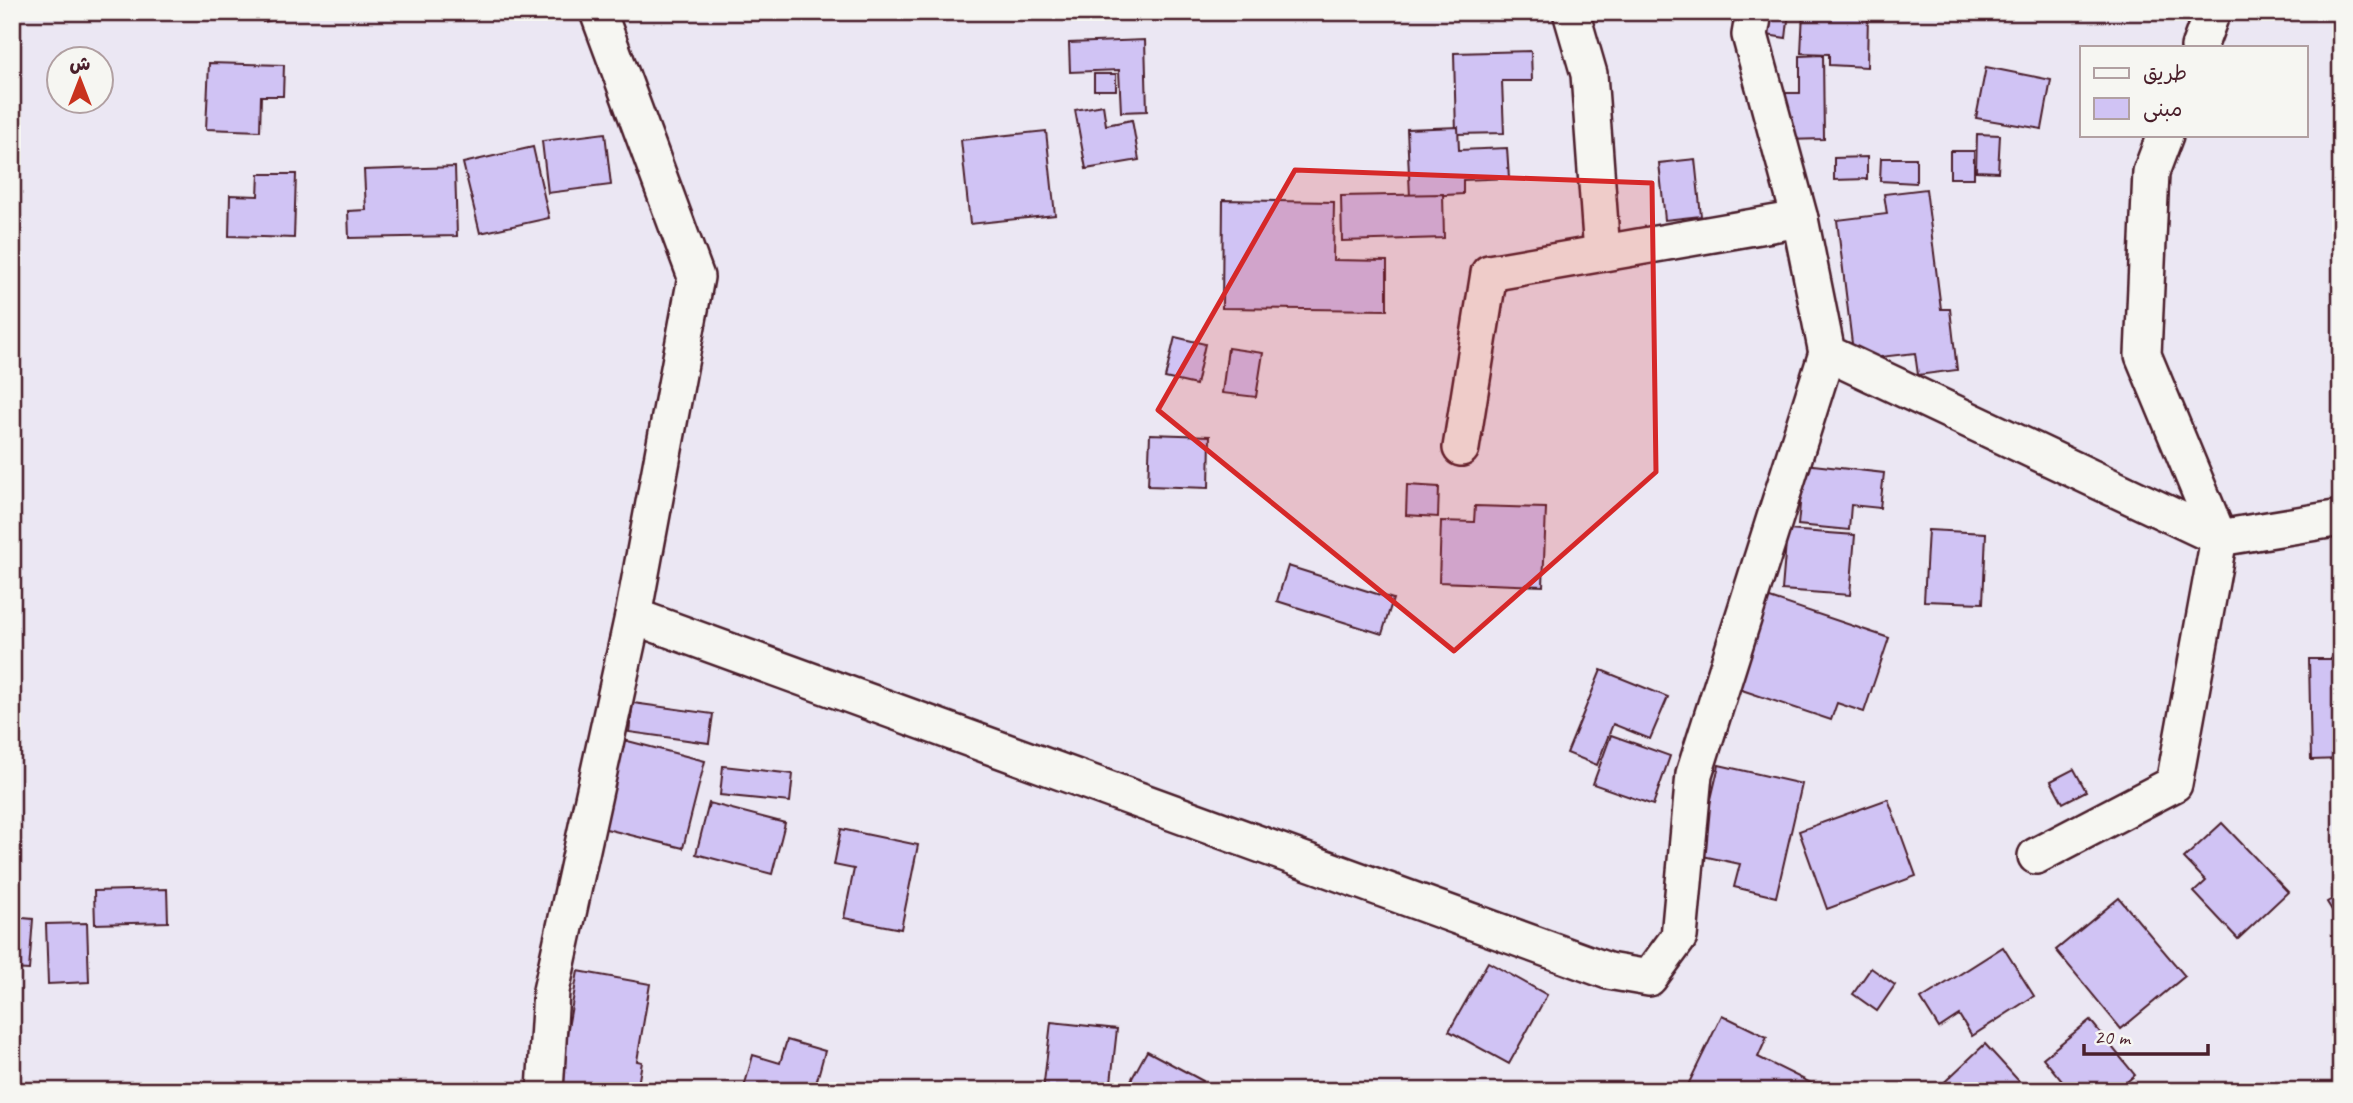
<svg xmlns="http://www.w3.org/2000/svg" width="2353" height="1103" viewBox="0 0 2353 1103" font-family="Caveat,'Playpen Sans Arabic',sans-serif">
  <rect width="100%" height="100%" fill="#ebe7f3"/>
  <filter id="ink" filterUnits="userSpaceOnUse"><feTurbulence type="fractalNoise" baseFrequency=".0143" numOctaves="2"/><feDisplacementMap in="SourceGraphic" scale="14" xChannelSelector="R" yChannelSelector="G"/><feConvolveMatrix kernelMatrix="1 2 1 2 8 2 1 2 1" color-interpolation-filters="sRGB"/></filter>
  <g filter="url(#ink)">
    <!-- building -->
    <g fill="#d0c3f4" stroke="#4a1f2b" stroke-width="2">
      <path d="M261 12H296V15L263 22Z"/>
      <path d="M1763 12H1789L1786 38 1760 34Z"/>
      <path d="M1803 12H1868L1867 67 1829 65V54L1801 53Z"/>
      <path d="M1145 40 1147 111 1121 112 1119 70 1070 72 1069 43Z"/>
      <path d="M1531 51 1532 81H1502L1504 133 1456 134 1454 53Z"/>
      <path d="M1823 55 1824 139 1786 140V93H1800V56Z"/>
      <path d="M209 63 284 65 283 96H261L260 131 206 129Z"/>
      <path d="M1986 67 2051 80 2042 129 1976 118Z"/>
      <rect x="1094" y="74" width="22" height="16"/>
      <path d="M1103 105 1106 125 1132 120 1139 160 1086 169 1075 110Z"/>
      <path d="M1458 127 1459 150 1507 148 1509 178 1463 180V194L1410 197 1407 129Z"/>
      <path d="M1046 131 1055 215 970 224 961 140Z"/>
      <path d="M605 133 611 185 548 193 542 141Z"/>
      <path d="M1977 134 2000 135 1998 172 1976 171Z"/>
      <path d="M533 147 549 218 480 233 463 163Z"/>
      <rect x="1950" y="151" width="24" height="27"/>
      <path d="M1867 157V179L1834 180V158Z"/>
      <path d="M1881 158H1916V183L1880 181Z"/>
      <path d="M1695 159 1701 216 1665 220 1659 163Z"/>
      <path d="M455 167 457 236 349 238 348 211 366 210 364 170Z"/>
      <path d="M259 174H296L294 238 229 236 230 195 258 196Z"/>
      <path d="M1926 189 1941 309H1950L1957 370 1918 375 1915 353 1854 360 1837 220 1887 214 1884 194Z"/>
      <path d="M1443 194 1444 238 1342 241 1341 196Z"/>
      <path d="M1223 200 1334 202 1333 260 1387 261V310L1222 308Z"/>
      <path d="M1175 337 1205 344 1196 385 1165 378Z"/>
      <path d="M1228 348 1263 353 1256 397 1222 393Z"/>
      <path d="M1150 434 1210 436 1209 488 1148 486Z"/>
      <path d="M1804 464 1884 473 1880 508 1851 505 1849 530 1798 525Z"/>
      <path d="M1407 485 1439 487 1438 517 1406 515Z"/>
      <path d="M1475 506 1546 508 1543 586 1439 582 1441 521 1474 522Z"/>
      <path d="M1787 530 1855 535 1850 595 1782 590Z"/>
      <path d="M1928 530 1986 533 1983 603 1924 601Z"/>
      <path d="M1288 566 1393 599 1382 634 1277 601Z"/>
      <path d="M1761 595 1889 638 1864 712 1837 703 1831 720 1730 686Z"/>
      <path d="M2309 659H2341V759L2311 760Z"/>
      <path d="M1601 670 1668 697 1650 739 1613 724 1597 765 1567 753Z"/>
      <path d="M633 703 713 714 709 743 629 732Z"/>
      <path d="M1611 735 1670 756 1653 805 1593 784Z"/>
      <path d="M620 739 705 761 683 848 598 827Z"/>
      <path d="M1719 765 1802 784 1776 897 1734 887 1740 864 1698 855Z"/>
      <path d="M723 766 793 774 790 802 720 795Z"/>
      <path d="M2074 769 2086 791 2063 803 2051 781Z"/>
      <path d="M1888 799 1916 876 1827 909 1799 831Z"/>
      <path d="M709 803 785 823 772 874 696 854Z"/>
      <path d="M2222 823 2288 892 2238 939 2194 892 2206 881 2184 858Z"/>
      <path d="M841 829 918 845 901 929 844 918 854 869 834 865Z"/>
      <path d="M167 889 168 922 95 924 94 891Z"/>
      <path d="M2341 894V925L2327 902Z"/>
      <path d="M2119 898 2185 976 2121 1029 2056 950Z"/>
      <path d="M12 917 33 919 29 970 12 969Z"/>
      <path d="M87 923 89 982 48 984 46 924Z"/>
      <path d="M2003 947 2034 996 1972 1036 1959 1015 1939 1028 1921 999Z"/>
      <path d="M1488 962 1547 995 1509 1064 1449 1031Z"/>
      <path d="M1871 968 1895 985 1877 1011 1853 994Z"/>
      <path d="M578 971 650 984 637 1061 642 1062 637 1091H557Z"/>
      <path d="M1722 1015 1767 1037 1758 1057 1827 1091H1685Z"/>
      <path d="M2090 1020 2135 1075 2116 1091H2070L2043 1058Z"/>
      <path d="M1051 1022 1117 1029 1110 1091H1043Z"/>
      <path d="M787 1040 825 1051 814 1091H743L753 1055 780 1063Z"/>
      <path d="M1985 1044 2028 1091H1935Z"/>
      <path d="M1147 1051 1203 1081 1197 1091H1125Z"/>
    </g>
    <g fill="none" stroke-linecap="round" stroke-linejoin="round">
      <defs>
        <g id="minor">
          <path d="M1571 12 1589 74 1602 253"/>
          <path d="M1754 12 1750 35 1800 219"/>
          <path d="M2199 47 2212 12"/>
          <path d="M1461 448 1489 273 1800 219 1827 353 2219 538 2341 518"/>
          <path d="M633 616 1608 971 1649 978 1679 937 1694 774 1827 353"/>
          <path d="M2036 856 2174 784 2219 538 2143 355 2151 172 2165 135"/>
          <path d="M545 1091 551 991 633 616 696 277 598 12"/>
        </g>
      </defs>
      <!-- minor casing -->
      <use href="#minor" stroke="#4a1f2b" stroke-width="40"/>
      <!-- minor -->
      <use href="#minor" stroke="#f6f6f2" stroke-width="35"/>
    </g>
  </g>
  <!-- marked area -->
  <path fill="#d62828" fill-opacity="0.2" stroke="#d62828" stroke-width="5" stroke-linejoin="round" d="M1295 170 1652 183 1656 472 1454 651 1158 410Z"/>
  <!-- margin -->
  <rect width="2353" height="1103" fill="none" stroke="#f6f6f2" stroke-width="42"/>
  <rect x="21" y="21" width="2311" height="1061" fill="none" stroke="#4a1f2b" stroke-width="2.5" filter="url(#ink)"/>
  <!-- legend -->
  <rect x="2080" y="46" width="228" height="91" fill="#f6f6f2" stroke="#b1a0a2" stroke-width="2"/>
  <rect x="2094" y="68" width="35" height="10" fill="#f6f6f2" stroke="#b1a0a2" stroke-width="2"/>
  <text x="2143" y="80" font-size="21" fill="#4a1f2b">طريق</text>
  <rect x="2094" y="98" width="35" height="21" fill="#d0c3f4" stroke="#b1a0a2" stroke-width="2"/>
  <text x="2143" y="116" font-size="21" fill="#4a1f2b">مبنى</text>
  <!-- north arrow -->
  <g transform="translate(80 80)"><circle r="33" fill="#f6f6f2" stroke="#b1a0a2" stroke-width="2"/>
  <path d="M0-5L12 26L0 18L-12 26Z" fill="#c8321e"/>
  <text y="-10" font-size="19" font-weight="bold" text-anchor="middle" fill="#4a1f2b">ش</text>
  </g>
  <!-- scale -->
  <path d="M2084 1044v10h124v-10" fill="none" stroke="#4a1f2b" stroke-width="3.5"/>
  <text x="2094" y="1044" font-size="21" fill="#4a1f2b" stroke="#f6f6f2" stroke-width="5" paint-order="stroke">20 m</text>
</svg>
